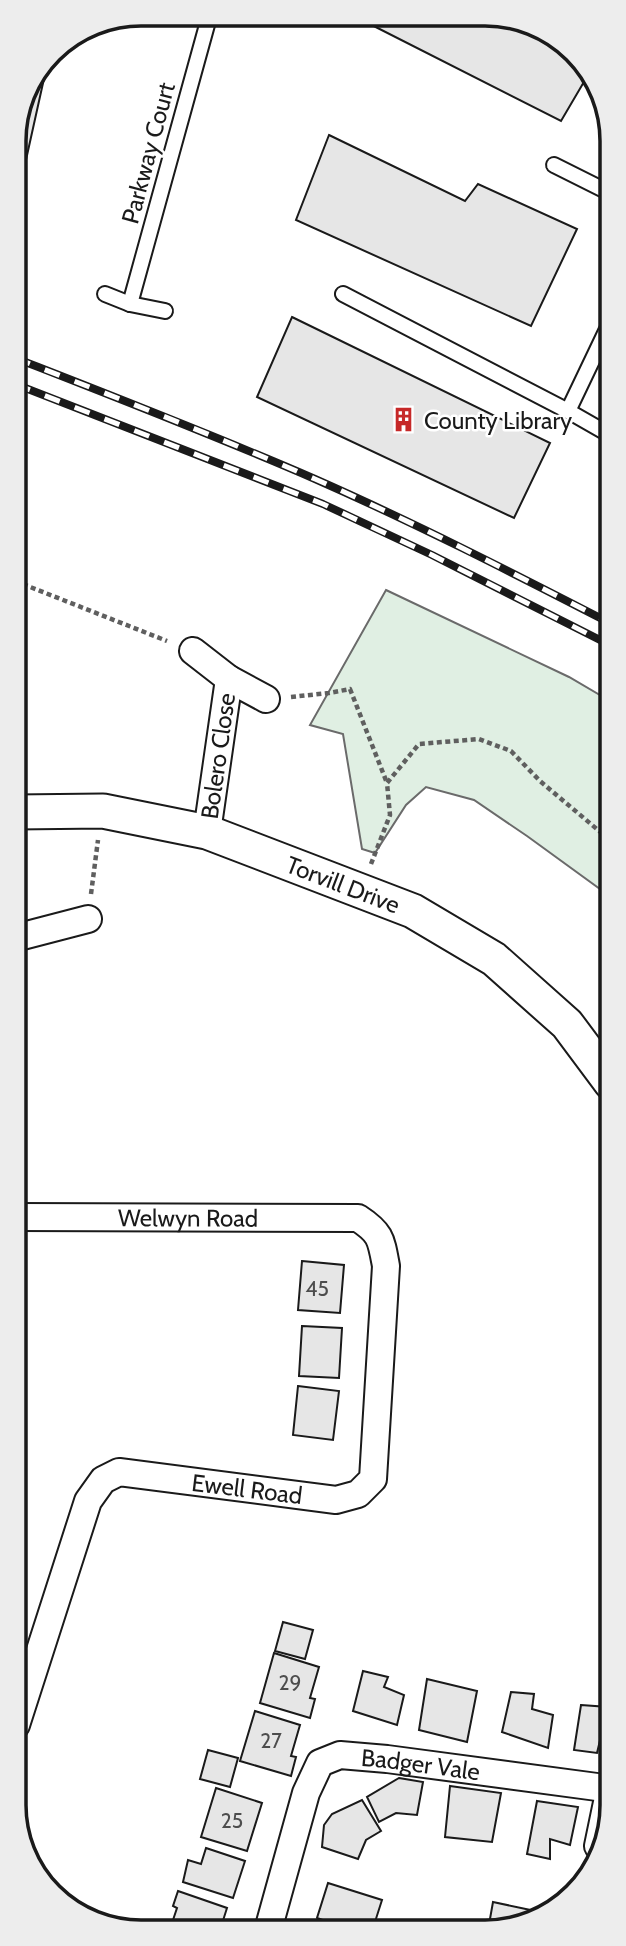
<svg xmlns="http://www.w3.org/2000/svg" width="626" height="1946" viewBox="0 0 626 1946" font-family="Cabin,sans-serif">
  <rect width="100%" height="100%" fill="#fff"/>
  <!-- green -->
  <path fill="#e0efe3" stroke="#6a6a6a" stroke-width="2" d="M386 590 569 677 610 701 611 897 527 836 474 800 426 787 406 805 375 853 362 849 343 734 310 725Z"/>
  <!-- building -->
  <g fill="#e6e6e6" stroke="#1a1a1a" stroke-width="2">
    <path d="M352 15 510 17 575 51 588 75 561 121Z"/>
    <path d="M49 56 14 214V132L27 85Z"/>
    <path d="M329 135 465 201 478 184 577 229 531 326 296 220Z"/>
    <path d="M292 317 550 443 514 518 257 397Z"/>
    <path d="M302 1261 344 1265 340 1313 298 1310Z"/>
    <path d="M302 1326 342 1328 339 1378 299 1376Z"/>
    <path d="M298 1386 339 1391 333 1440 293 1435Z"/>
    <path d="M283 1622 313 1630 305 1659 275 1651Z"/>
    <path d="M274 1653 319 1667 310 1698 315 1699 310 1718 260 1703Z"/>
    <path d="M363 1671 388 1677 384 1687 404 1695 397 1725 353 1711Z"/>
    <path d="M427 1679 477 1691 467 1742 419 1730Z"/>
    <path d="M511 1692 534 1694 532 1709 553 1715 548 1748 502 1732Z"/>
    <path d="M581 1705 608 1707 597 1753 574 1750Z"/>
    <path d="M255 1711 300 1725 291 1756 296 1757 291 1776 240 1761Z"/>
    <path d="M612 1727V1757L606 1756Z"/>
    <path d="M208 1750 238 1758 230 1787 200 1779Z"/>
    <path d="M399 1778 423 1782 417 1815 396 1813 379 1822 367 1797Z"/>
    <path d="M450 1786 501 1793 492 1842 445 1837Z"/>
    <path d="M216 1788 262 1803 247 1851 201 1837Z"/>
    <path d="M362 1800 381 1831 366 1840 358 1859 322 1847 324 1825 332 1814Z"/>
    <path d="M537 1801 578 1807 570 1845 550 1839V1859L527 1854Z"/>
    <path d="M206 1848 245 1861 233 1898 183 1882 188 1860 201 1864Z"/>
    <path d="M328 1883 382 1900 374 1925 366 1922 364 1930H351L317 1918Z"/>
    <path d="M178 1891 227 1908 220 1930H203L173 1920 177 1908 173 1906Z"/>
    <path d="M493 1902 540 1912 509 1930H488Z"/>
    <path d="M315 1923 336 1930H313Z"/>
  </g>
  <g fill="none" stroke-linecap="round" stroke-linejoin="round">
    <defs>
      <g id="service">
        <path d="M554 165 610 193"/>
        <path d="M105 294 130 304 165 311"/>
        <path d="M343 294 568 411 610 435"/>
        <path d="M130 304 210 14"/>
        <path d="M568 411 610 323"/>
      </g>
      <g id="minor">
        <path d="M193 651 229 679 207 832"/>
        <path d="M229 679 266 699"/>
        <path d="M15 938 88 919"/>
        <path id="s1" d="M16 1217 358 1218C381 1233 381 1239 386 1266L373 1479 358 1494 336 1500 119 1472 103 1480 88 1501 16 1725"/>
        <path d="M598 1846 610 1788"/>
        <path id="s2" d="M268 1930 306 1793 320 1763 340 1755 387 1759 612 1789"/>
      </g>
      <g id="tertiary">
        <path id="s3" d="M15 812 103 811 207 832 413 911 494 959 567 1024 611 1083"/>
      </g>
    </defs>
    <!-- service casing -->
    <use href="#service" stroke="#1a1a1a" stroke-width="18"/>
    <!-- minor casing -->
    <use href="#minor" stroke="#1a1a1a" stroke-width="30"/>
    <!-- tertiary casing -->
    <use href="#tertiary" stroke="#1a1a1a" stroke-width="37"/>
    <!-- path -->
    <g stroke="#5f5f5f" stroke-width="4.5" stroke-dasharray="5 3.5" stroke-linecap="butt">
      <path d="M15 581 167 641"/>
      <path d="M291 697 329 693 350 689 387 783"/>
      <path d="M371 864 390 815 387 783 419 744 479 739 511 751 540 781 611 841"/>
      <path d="M91 894 98 840"/>
    </g>
    <!-- service -->
    <use href="#service" stroke="#fff" stroke-width="14"/>
    <!-- minor -->
    <use href="#minor" stroke="#fff" stroke-width="26"/>
    <!-- tertiary -->
    <use href="#tertiary" stroke="#fff" stroke-width="33"/>
    <defs>
      <g id="rail">
        <path d="M15 358C115 397 216 436 315 479 415 523 513 573 610 623"/>
        <path d="M15 384 323 504 432 555 610 645"/>
      </g>
    </defs>
    <!-- rail casing -->
    <use href="#rail" stroke="#1a1a1a" stroke-width="8"/>
    <!-- rail -->
    <use href="#rail" stroke="#fff" stroke-width="5" stroke-dasharray="16" stroke-linecap="butt"/>
  </g>
  <!-- icons -->
  <defs>
    <symbol id="building-bare" viewBox="-9 -9 18 18"><path d="M-4-6H4V6H1V3H-1V6H-4ZM-2.5-4.3h1.7v1.8h-1.7ZM.8-4.3h1.7v1.8H.8ZM-2.5-1h1.7V.8h-1.7ZM.8-1h1.7V.8H.8Z" fill="#c62828" stroke="#fff" stroke-width="2.5" paint-order="stroke"/></symbol>
  </defs>
  <g fill-rule="evenodd">
    <use href="#building-bare" x="386" y="402" width="35" height="35"/>
  </g>
  <g text-anchor="middle" dominant-baseline="central" stroke-width="5" stroke-linejoin="round" paint-order="stroke">
    <!-- number labels -->
    <g font-size="21" fill="#4d4d4d">
      <text x="317" y="1288">45</text>
      <text x="290" y="1682">29</text>
      <text x="271" y="1740">27</text>
      <text x="232" y="1820">25</text>
    </g>
    <!-- street labels -->
    <g font-size="24" fill="#1a1a1a" stroke="#fff">
      <text transform="translate(148 153) rotate(-75)">Parkway Court</text>
      <text transform="translate(218 756) rotate(-82)">Bolero Close</text>
      <text stroke="none"><textPath href="#s3" startOffset="340">Torvill Drive</textPath></text>
      <text stroke="none"><textPath href="#s1" startOffset="172">Welwyn Road</textPath></text>
      <text transform="translate(247 1489) rotate(7)">Ewell Road</text>
      <text stroke="none"><textPath href="#s2" startOffset="278">Badger Vale</textPath></text>
    </g>
    <!-- poi labels -->
    <g font-size="24" fill="#1a1a1a" stroke="#fff" text-anchor="start">
      <text x="424" y="420">County Library</text>
    </g>
  </g>
  <!-- crop -->
  <path d="M0 0H626V1946H0ZM141 26H485A115 115 0 0 1 600 141V1805A115 115 0 0 1 485 1920H141A115 115 0 0 1 26 1805V141A115 115 0 0 1 141 26Z" fill="#ededed" fill-rule="evenodd"/>
  <path fill="none" stroke="#1a1a1a" stroke-width="3.5" d="M141 26H485A115 115 0 0 1 600 141V1805A115 115 0 0 1 485 1920H141A115 115 0 0 1 26 1805V141A115 115 0 0 1 141 26Z"/>
</svg>
